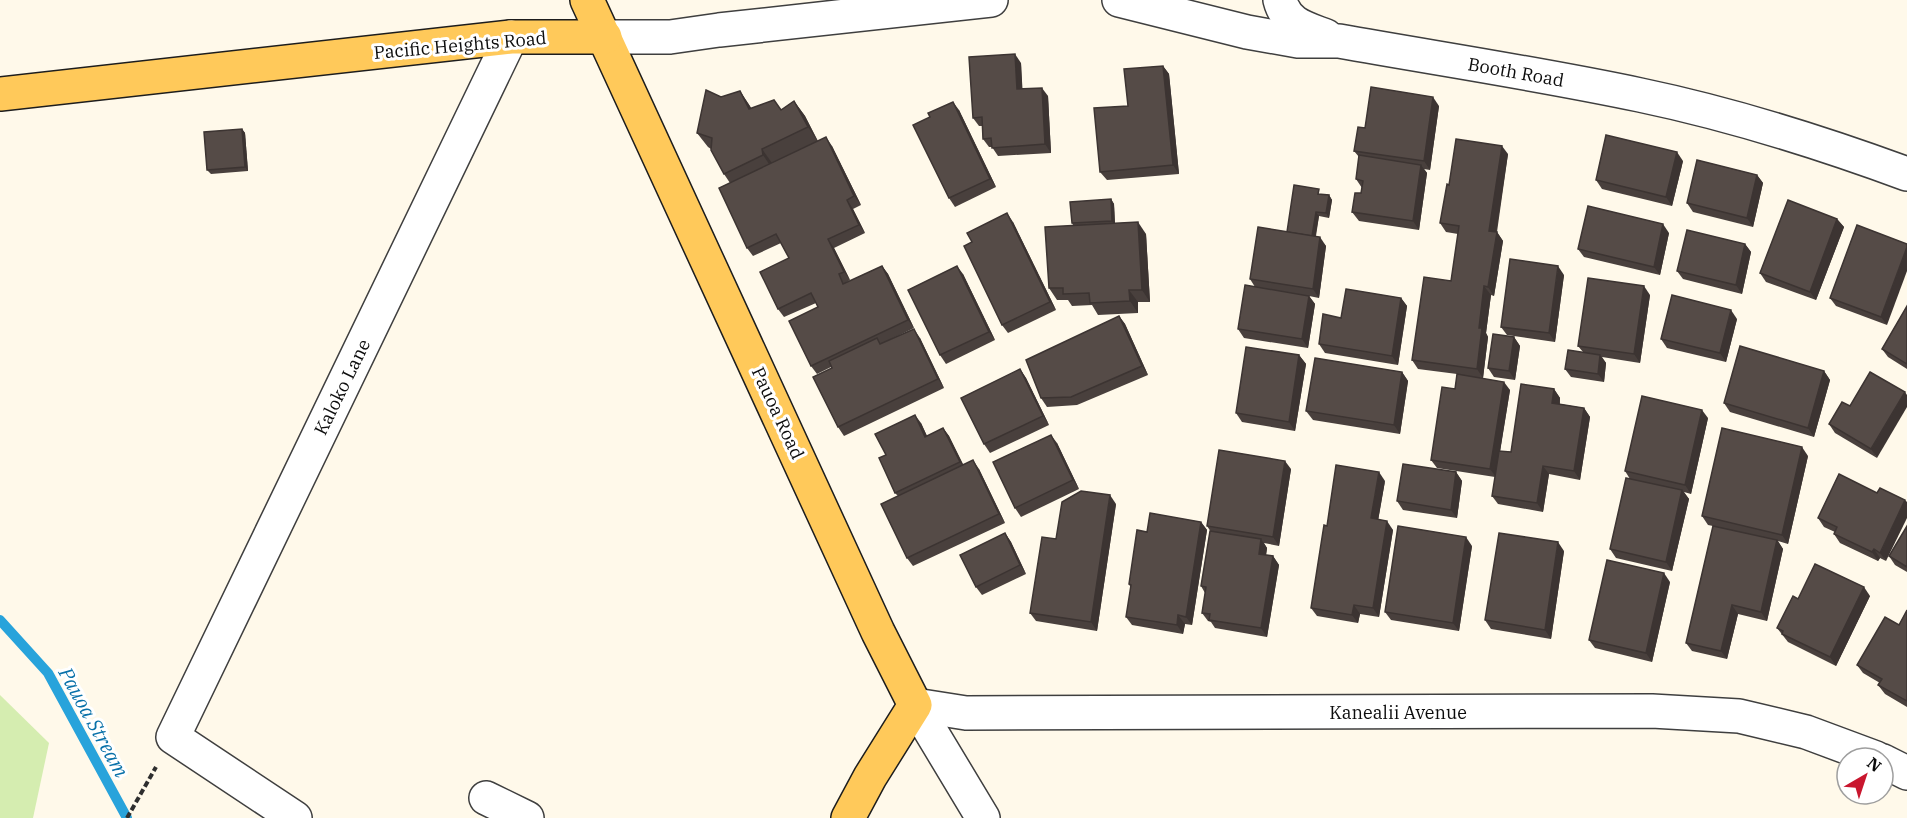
<svg xmlns="http://www.w3.org/2000/svg" width="1907" height="818" viewBox="0 0 1907 818" font-family="'IBM Plex Serif',serif">
  <rect width="100%" height="100%" fill="#fff9ea"/>
  <!-- green -->
  <path fill="#d5edb0" d="M0 695 49 743 33 818H0Z"/>
  <g fill="none" stroke-linecap="round" stroke-linejoin="round">
    <!-- stream -->
    <path stroke="#28a3db" stroke-width="10" d="M0 620 48 673 127 818"/>
    <defs>
      <g id="minor">
        <path d="M1119 0 1247 32 1298 41H1339C1440 59 1541 74 1640 95 1731 114 1820 142 1907 174"/>
        <path d="M1280 0C1286 24 1305 28 1326 36"/>
        <path d="M605 37H670L719 30 991 0"/>
        <path d="M915 705 966 713 1652 711 1739 716 1806 732 1876 758"/>
        <path d="M915 705 983 818"/>
        <path d="M1883 761 1907 773"/>
        <path d="M486 798 527 818"/>
        <path d="M295 818 173 737 511 37"/>
      </g>
      <g id="major">
        <path d="M587 0 878 632 915 705 870 777 848 818"/>
        <path d="M0 94 511 37H605"/>
      </g>
    </defs>
    <!-- minor casing -->
    <use href="#minor" stroke="#3f3f3f" stroke-width="36"/>
    <!-- major casing -->
    <use href="#major" stroke="#1d1d1d" stroke-width="36"/>
    <!-- path -->
    <path stroke="#2e2e2e" stroke-width="4" stroke-dasharray="6 3" stroke-linecap="butt" d="M127 818 156 767"/>
    <!-- minor -->
    <use href="#minor" stroke="#fff" stroke-width="33"/>
    <!-- major -->
    <use href="#major" stroke="#ffc95a" stroke-width="33"/>
  </g>
  <!-- wall -->
  <g fill="#49403d">
    <path d="M1021 63 1022 89 1048 96 1051 153 998 156 992 147H989L983 139 982 126H979L973 118Z"/>
    <path d="M1163 66 1169 74 1179 174 1107 180 1100 172 1128 106Z"/>
    <path d="M740 91 751 108 781 110 794 101 805 116 818 141 832 146 861 205 853 209 865 233 834 248 850 280 845 283 882 266 888 274 914 328 881 344 920 338 944 388 844 436 838 427 831 367 817 374 811 366 818 307 816 303 784 317 778 309 789 258 781 243 753 256 747 248 730 183 724 174 711 149 708 147 697 133 721 97Z"/>
    <path d="M1439 106 1430 170 1424 169 1427 173 1419 230 1359 221 1352 212 1361 193 1362 188 1356 179 1359 157 1354 151 1365 128Z"/>
    <path d="M959 110 996 187 955 207 949 198Z"/>
    <path d="M242 129 245 133 248 171 211 174 207 170Z"/>
    <path d="M1508 154 1497 232 1503 241 1494 296 1491 295 1486 333 1488 337 1483 378 1510 390 1500 451 1511 452 1554 389 1560 398V404L1584 408 1590 417 1580 480 1549 474 1543 512 1498 504 1492 496 1495 477 1437 468 1431 460 1455 389 1457 374 1418 369 1412 360 1451 281 1458 234 1446 232 1440 223 1449 185Z"/>
    <path d="M1683 161 1672 206 1602 189 1596 180Z"/>
    <path d="M1757 175 1763 183 1753 227 1693 212 1687 203Z"/>
    <path d="M1322 194 1329 195 1332 200 1329 218 1319 216 1316 236 1326 246 1319 298 1309 296 1315 304 1308 348 1244 338 1238 329 1255 287 1250 279 1287 232Z"/>
    <path d="M1111 199 1114 204 1115 223 1146 234 1150 302H1138V313L1098 315 1092 305 1072 306 1068 300H1057L1049 288 1073 225 1072 223Z"/>
    <path d="M1837 219 1844 227 1816 300 1766 282 1760 273Z"/>
    <path d="M1013 222 1056 310 1008 333 1002 325Z"/>
    <path d="M1857 225 1887 325 1836 306 1830 298Z"/>
    <path d="M1669 233 1660 275 1584 257 1578 249Z"/>
    <path d="M1745 244 1751 252 1742 294 1683 279 1677 271Z"/>
    <path d="M963 274 995 340 946 364 940 355Z"/>
    <path d="M1564 275 1555 342 1507 335 1501 327Z"/>
    <path d="M1650 295 1640 363 1602 357 1606 363 1604 382 1571 377 1565 369 1583 352 1578 346Z"/>
    <path d="M1401 298 1407 306 1398 365 1325 353 1319 344 1341 318Z"/>
    <path d="M1907 306V369L1888 357 1882 349Z"/>
    <path d="M1119 316 1125 324 1148 375 1077 405 1047 407 1041 398Z"/>
    <path d="M1737 319 1726 362 1667 348 1661 339Z"/>
    <path d="M1514 337 1520 346 1515 380 1494 377 1488 368Z"/>
    <path d="M1299 355 1306 364 1295 431 1242 422 1236 413Z"/>
    <path d="M1020 369 1026 378 1049 425 990 453 984 444Z"/>
    <path d="M1824 371 1830 380 1814 437 1730 412 1724 403Z"/>
    <path d="M1402 372 1408 381 1400 434 1313 420 1306 411Z"/>
    <path d="M1850 406 1877 458 1835 433 1829 424Z"/>
    <path d="M1708 418 1691 494 1684 492 1689 499 1672 571 1616 558 1610 549 1630 479 1625 471Z"/>
    <path d="M921 423 927 436 943 428 949 436 963 465 979 469 1005 523 913 566 907 558 898 496 895 493 886 455Z"/>
    <path d="M1057 443 1079 489 1021 517 1015 508Z"/>
    <path d="M1808 456 1788 544 1778 541 1783 549 1767 621 1738 614 1727 659 1692 651 1686 643 1713 526 1708 525 1702 516Z"/>
    <path d="M1291 469 1279 546 1264 543 1267 548 1266 555 1273 556 1279 565 1267 637 1215 628 1211 622 1208 621 1202 613 1205 593 1201 586 1211 532 1207 526Z"/>
    <path d="M1456 472 1462 481 1457 518 1403 510 1397 501Z"/>
    <path d="M1839 474 1886 561 1880 558 1878 561 1840 543 1834 534 1835 532 1824 527 1818 518Z"/>
    <path d="M1385 481 1378 520 1393 530 1379 617 1360 614 1358 623 1317 616 1311 608Z"/>
    <path d="M1116 504 1097 631 1036 621 1030 613Z"/>
    <path d="M1201 522 1207 530 1192 625 1185 624 1183 634 1132 625 1126 617 1131 588 1129 584 1147 532Z"/>
    <path d="M1907 526V572L1895 565 1889 556Z"/>
    <path d="M1005 533 1011 542 1026 574 982 595 976 587Z"/>
    <path d="M1472 546 1459 631 1391 620 1385 612Z"/>
    <path d="M1564 551 1551 639 1491 629 1485 620Z"/>
    <path d="M1670 582 1652 662 1595 648 1589 640Z"/>
    <path d="M1870 596 1836 666 1788 642 1777 628 1798 599Z"/>
    <path d="M1907 610V707L1885 694 1878 685 1880 683 1863 673 1857 665 1899 625Z"/>
  </g>
  <!-- shaded-wall -->
  <g fill="#3c3432">
    <path d="M1015 54 1021 63 1023 98 1017 89Z"/>
    <path d="M1163 66 1169 74 1179 174 1173 165Z"/>
    <path d="M1042 88 1048 96 1051 153 1045 144Z"/>
    <path d="M740 91 750 106 759 124 749 109Z"/>
    <path d="M1433 97 1439 106 1430 170 1424 161Z"/>
    <path d="M794 101 805 116 818 142 808 127Z"/>
    <path d="M953 102 959 110 996 187 990 179Z"/>
    <path d="M242 129 245 133 248 171 245 167Z"/>
    <path d="M826 137 832 146 861 205 854 196Z"/>
    <path d="M1502 146 1508 154 1495 240 1489 231Z"/>
    <path d="M762 149 772 163 773 170 763 155Z"/>
    <path d="M1677 152 1683 161 1672 206 1666 197Z"/>
    <path d="M1421 165 1427 173 1419 230 1413 221Z"/>
    <path d="M1757 175 1763 183 1753 227 1747 218Z"/>
    <path d="M1329 195 1332 200 1329 218 1326 213Z"/>
    <path d="M1111 199 1114 204 1115 226 1112 221Z"/>
    <path d="M847 200 853 209 865 233 859 225Z"/>
    <path d="M1316 212 1319 216 1314 244 1311 239Z"/>
    <path d="M1007 213 1013 222 1056 310 1050 302Z"/>
    <path d="M1837 219 1844 227 1816 300 1810 292Z"/>
    <path d="M1138 222 1146 234 1150 302 1142 290Z"/>
    <path d="M1663 224 1669 233 1660 275 1654 267Z"/>
    <path d="M1497 232 1503 241 1494 296 1488 287Z"/>
    <path d="M1320 237 1326 246 1319 298 1313 289Z"/>
    <path d="M828 239 834 248 850 280 844 272Z"/>
    <path d="M1745 244 1751 252 1742 294 1736 285Z"/>
    <path d="M1907 247V271L1887 325 1881 317Z"/>
    <path d="M882 266 888 274 914 328 908 320Z"/>
    <path d="M957 266 963 274 995 340 989 332Z"/>
    <path d="M1558 266 1564 275 1555 342 1549 333Z"/>
    <path d="M1484 286 1491 295 1486 333 1488 337 1483 378 1477 369 1479 328Z"/>
    <path d="M1644 286 1650 295 1640 363 1634 354Z"/>
    <path d="M1129 290 1138 302V313L1130 301Z"/>
    <path d="M1309 296 1315 304 1308 348 1302 339Z"/>
    <path d="M1401 298 1407 306 1398 365 1392 356Z"/>
    <path d="M1731 310 1737 319 1726 362 1720 353Z"/>
    <path d="M1119 316 1125 324 1148 375 1142 366Z"/>
    <path d="M914 329 920 338 944 388 938 379Z"/>
    <path d="M1514 337 1520 346 1515 380 1509 371Z"/>
    <path d="M1299 355 1306 364 1295 431 1289 422Z"/>
    <path d="M1600 355 1606 363 1604 382 1598 374Z"/>
    <path d="M1020 369 1026 378 1049 425 1043 416Z"/>
    <path d="M1824 371 1830 380 1814 437 1808 428Z"/>
    <path d="M1402 372 1408 381 1400 434 1394 425Z"/>
    <path d="M1504 382 1510 390 1496 477 1490 469Z"/>
    <path d="M1554 389 1560 398 1558 411 1552 403Z"/>
    <path d="M1905 392 1907 395V407L1877 458 1871 449Z"/>
    <path d="M1584 408 1590 417 1580 480 1574 471Z"/>
    <path d="M1702 410 1708 418 1691 494 1685 485Z"/>
    <path d="M915 415 921 423 931 445 925 437Z"/>
    <path d="M943 428 949 436 966 470 960 462Z"/>
    <path d="M1051 435 1057 443 1079 489 1073 480Z"/>
    <path d="M1802 447 1808 456 1788 544 1782 535Z"/>
    <path d="M973 460 979 469 1005 523 999 514Z"/>
    <path d="M1285 461 1291 469 1279 546 1273 537Z"/>
    <path d="M1543 466 1549 474 1543 512 1537 503Z"/>
    <path d="M1379 472 1385 481 1377 527 1371 518Z"/>
    <path d="M1456 472 1462 481 1457 518 1451 510Z"/>
    <path d="M1682 490 1689 499 1672 571 1666 562Z"/>
    <path d="M1110 495 1116 504 1097 631 1091 622Z"/>
    <path d="M1905 500 1907 502V518L1886 561 1880 553Z"/>
    <path d="M1387 521 1393 530 1379 617 1373 608Z"/>
    <path d="M1201 522 1207 530 1192 625 1186 617Z"/>
    <path d="M1005 533 1011 542 1026 574 1020 565Z"/>
    <path d="M1466 537 1472 546 1459 631 1453 623Z"/>
    <path d="M1261 539 1267 548 1265 563 1259 554Z"/>
    <path d="M1777 540 1783 549 1767 621 1761 612Z"/>
    <path d="M1558 542 1564 551 1551 639 1545 630Z"/>
    <path d="M1874 549 1880 558 1878 561 1872 552Z"/>
    <path d="M1273 556 1279 565 1267 637 1261 628Z"/>
    <path d="M1664 573 1670 582 1652 662 1646 653Z"/>
    <path d="M1864 587 1870 596 1836 666 1830 657Z"/>
    <path d="M1354 605 1360 614 1358 623 1352 615Z"/>
    <path d="M1732 605 1738 614 1727 659 1721 651Z"/>
    <path d="M1178 615 1185 624 1183 634 1177 625Z"/>
  </g>
  <!-- building -->
  <g fill="#554b47" stroke="#3c3432" stroke-width="1.5">
    <path d="M1015 54 1017 89 1042 88 1045 144 992 148 991 138 983 139 982 117 973 118 969 57Z"/>
    <path d="M1163 66 1173 165 1100 172 1094 108 1128 106 1124 69Z"/>
    <path d="M1371 87 1433 97 1424 161 1354 151 1358 127 1365 128Z"/>
    <path d="M706 90 721 97 740 91 749 109 774 100 781 110 794 101 808 127 762 149 763 155 724 174 711 150 712 138 697 133Z"/>
    <path d="M953 102 990 179 949 198 913 125 930 117 928 113Z"/>
    <path d="M242 129 245 167 207 170 204 132Z"/>
    <path d="M1606 135 1677 152 1666 197 1596 180Z"/>
    <path d="M826 137 854 196 847 200 859 225 828 239 844 272 839 274 843 284 882 266 908 320 811 366 789 321 818 307 811 293 778 309 760 272 789 258 776 234 747 248 719 188Z"/>
    <path d="M1456 139 1502 146 1489 231 1497 232 1488 287 1484 286 1479 328H1482L1477 369 1412 360 1424 277 1451 281 1459 226 1440 223 1447 184 1449 185Z"/>
    <path d="M1359 155 1421 165 1413 221 1352 212 1355 193H1361L1363 181 1356 179Z"/>
    <path d="M1697 160 1757 175 1747 218 1687 203Z"/>
    <path d="M1294 185 1319 189 1318 194 1329 195 1326 213 1316 212 1312 236 1287 232Z"/>
    <path d="M1111 199 1112 221 1072 223 1070 202Z"/>
    <path d="M1788 200 1837 219 1810 292 1760 273Z"/>
    <path d="M1588 206 1663 224 1654 267 1578 249Z"/>
    <path d="M1007 213 1050 302 1002 325 964 246 972 242 967 233Z"/>
    <path d="M1138 222 1142 290H1129L1130 301 1090 303 1089 293 1063 294V288H1049L1045 227Z"/>
    <path d="M1857 225 1907 244V247L1881 317 1830 298Z"/>
    <path d="M1258 227 1320 237 1313 289 1250 279Z"/>
    <path d="M1687 230 1745 244 1736 285 1677 271Z"/>
    <path d="M1510 259 1558 266 1549 333 1501 327Z"/>
    <path d="M957 266 989 332 940 355 908 290Z"/>
    <path d="M1588 278 1644 286 1634 354 1578 346Z"/>
    <path d="M1245 285 1309 296 1302 339 1238 329Z"/>
    <path d="M1346 289 1401 298 1392 356 1319 344 1323 314 1341 318Z"/>
    <path d="M1672 295 1731 310 1720 353 1661 339Z"/>
    <path d="M1907 306V364L1882 349Z"/>
    <path d="M1119 316 1142 366 1071 397 1041 398 1026 360Z"/>
    <path d="M914 329 938 379 838 427 813 377 832 368 829 361 877 338 880 344Z"/>
    <path d="M1493 334 1514 337 1509 371 1488 368Z"/>
    <path d="M1740 346 1824 371 1808 428 1724 403Z"/>
    <path d="M1246 347 1299 355 1289 422 1236 413Z"/>
    <path d="M1568 350 1600 355 1598 374 1565 369Z"/>
    <path d="M1315 358 1402 372 1394 425 1306 411Z"/>
    <path d="M1020 369 1043 416 984 444 961 398Z"/>
    <path d="M1870 372 1905 392 1871 449 1829 424 1842 402 1850 406Z"/>
    <path d="M1457 374 1504 382 1490 469 1431 460 1442 387 1455 389Z"/>
    <path d="M1521 384 1554 389 1552 403 1584 408 1574 471 1543 466 1537 503 1492 496 1499 451 1511 452Z"/>
    <path d="M1642 396 1702 410 1685 485 1625 471Z"/>
    <path d="M915 415 925 437 943 428 960 462 895 493 879 458 886 455 875 434Z"/>
    <path d="M1722 428 1802 447 1782 535 1702 516Z"/>
    <path d="M1051 435 1073 480 1015 508 993 462Z"/>
    <path d="M1219 450 1285 461 1273 537 1207 526Z"/>
    <path d="M973 460 999 514 907 558 881 504Z"/>
    <path d="M1403 464 1456 472 1451 510 1397 501Z"/>
    <path d="M1336 465 1379 472 1371 518 1387 521 1373 608 1354 605 1352 615 1311 608 1324 525 1327 526Z"/>
    <path d="M1839 474 1877 493 1880 488 1905 500 1880 553 1874 549 1872 552 1834 534 1837 527 1818 518Z"/>
    <path d="M1626 478 1682 490 1666 562 1610 549Z"/>
    <path d="M1081 491 1110 495 1091 622 1030 613 1042 537 1056 539 1062 502Z"/>
    <path d="M1150 513 1201 522 1186 617 1178 615 1177 625 1126 617 1131 585 1129 584 1137 530 1147 532Z"/>
    <path d="M1398 526 1466 537 1453 623 1385 612Z"/>
    <path d="M1713 526 1777 540 1761 612 1732 605 1721 651 1686 643Z"/>
    <path d="M1907 526V567L1889 556Z"/>
    <path d="M1210 531 1261 539 1259 554 1273 556 1261 628 1209 620 1210 614 1202 613 1206 587 1201 586Z"/>
    <path d="M1005 533 1020 565 976 587 960 555Z"/>
    <path d="M1499 533 1558 542 1545 630 1485 620Z"/>
    <path d="M1607 560 1664 573 1646 653 1589 640Z"/>
    <path d="M1815 564 1864 587 1830 657 1782 634 1783 631 1777 628 1793 596 1798 599Z"/>
    <path d="M1907 610V701L1878 685 1882 679 1857 665 1885 617 1899 625Z"/>
  </g>
  <g text-anchor="middle" dominant-baseline="central" stroke-width="6" stroke-linejoin="round" paint-order="stroke">
    <!-- street labels -->
    <g font-size="18" fill="#0c0c0c" stroke="#fff">
      <text transform="translate(460 45) rotate(-5)">Pacific Heights Road</text>
      <text transform="translate(1516 72) rotate(10)">Booth Road</text>
      <text transform="translate(342 387) rotate(-64)">Kaloko Lane</text>
      <text transform="translate(778 413) rotate(65)">Pauoa Road</text>
      <text x="1398" y="712">Kanealii Avenue</text>
    </g>
    <!-- water labels -->
    <g font-size="20" font-style="italic" fill="#0971a9" stroke="#fff">
      <text transform="translate(94 722) rotate(61)">Pauoa Stream</text>
    </g>
  </g>
  <!-- north arrow -->
  <g transform="translate(1865 776) rotate(39)"><circle r="28" fill="#ffffff" stroke="#9e9e9e" stroke-width="1.5"/>
  <path d="M0-4.5L10 22L0 15L-10 22Z" fill="#c9162e"/>
  <text y="-9" font-size="16" font-weight="bold" text-anchor="middle" fill="#0c0c0c">N</text>
  </g>
</svg>
